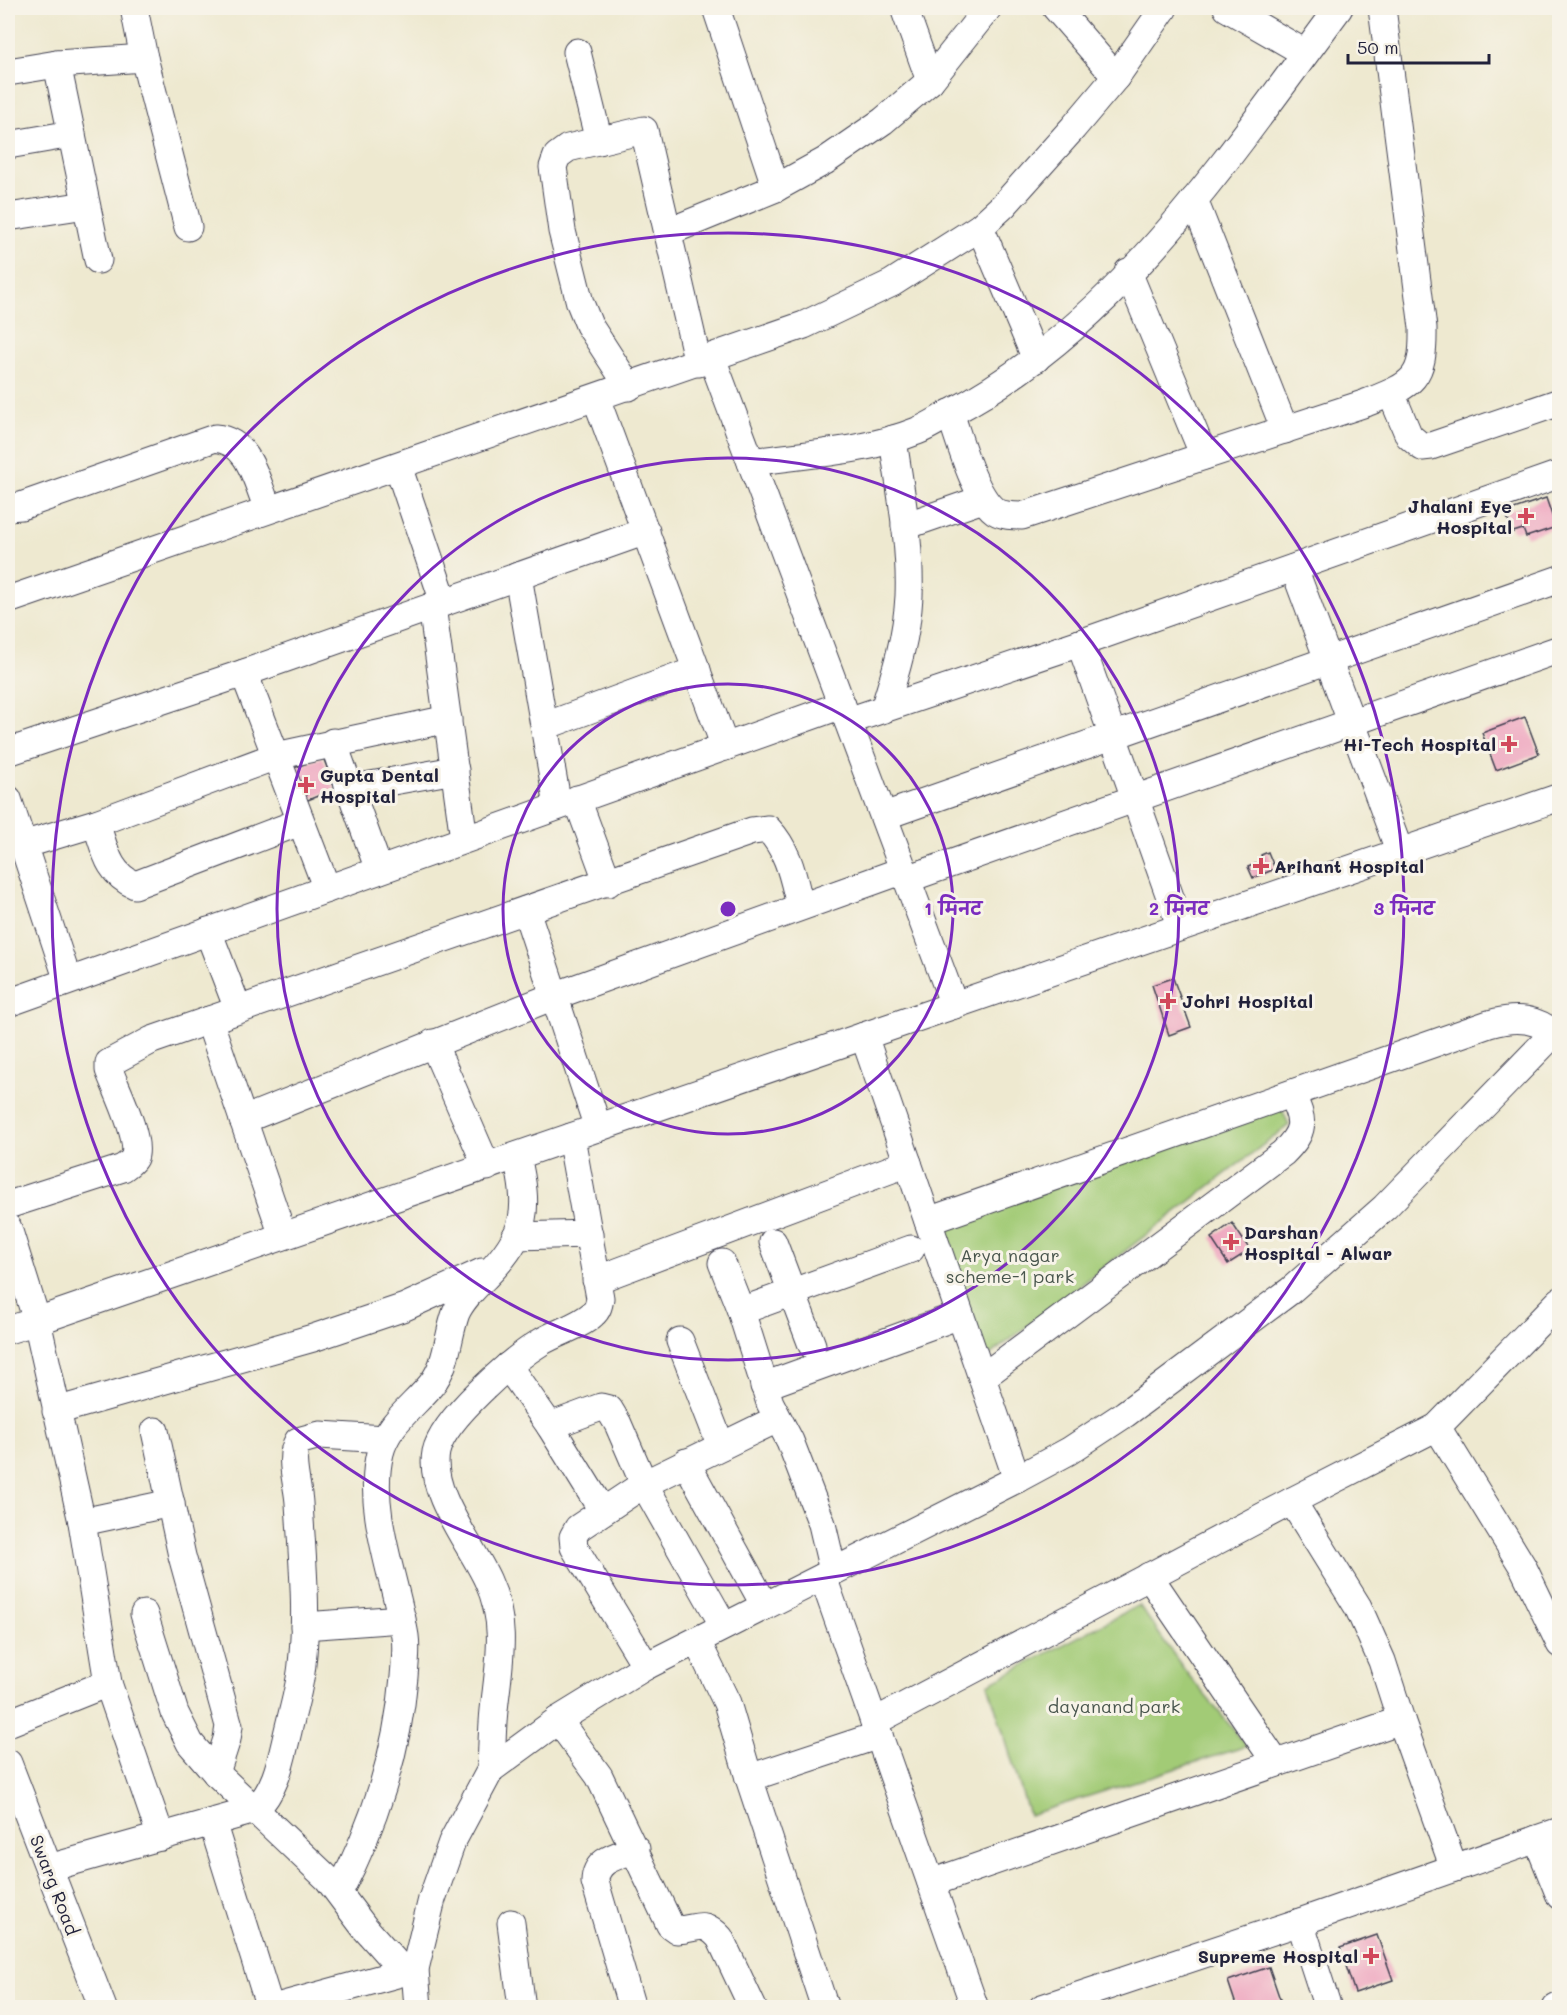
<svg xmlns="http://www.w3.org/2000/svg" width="1567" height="2015" viewBox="0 0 1567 2015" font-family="Mali,'Playpen Sans Deva',sans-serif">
  <rect width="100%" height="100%" fill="#f7f3e8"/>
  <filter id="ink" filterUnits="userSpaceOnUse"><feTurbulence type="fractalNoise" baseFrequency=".0167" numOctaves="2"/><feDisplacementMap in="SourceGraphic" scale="12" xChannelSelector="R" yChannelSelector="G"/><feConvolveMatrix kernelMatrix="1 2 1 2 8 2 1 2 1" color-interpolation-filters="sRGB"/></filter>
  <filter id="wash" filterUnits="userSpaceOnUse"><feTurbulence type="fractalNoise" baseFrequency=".008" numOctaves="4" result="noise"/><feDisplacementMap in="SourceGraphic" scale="24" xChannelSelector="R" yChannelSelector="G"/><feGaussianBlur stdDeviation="1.35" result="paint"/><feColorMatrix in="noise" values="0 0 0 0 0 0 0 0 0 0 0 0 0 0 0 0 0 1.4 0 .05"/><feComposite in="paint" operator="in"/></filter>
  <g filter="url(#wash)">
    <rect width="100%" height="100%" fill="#eee9d0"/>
    <!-- green -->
    <g fill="#a2cb76" stroke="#627658" stroke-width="1.5">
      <path d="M1281 1107 1289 1125 982 1361 943 1226Z"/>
      <path d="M1139 1605 1186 1672 1247 1746 1029 1815 988 1684Z"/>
    </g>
    <g id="blocks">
      <!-- building -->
      <g fill="#eea2bd">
        <path d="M1546 498 1556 527 1526 537 1523 529 1513 532 1505 512Z"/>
        <path d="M1525 717 1539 754 1496 770 1482 733Z"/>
        <path d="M323 757 335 789 298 804 286 771Z"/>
        <path d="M1268 852 1275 869 1253 878 1248 867 1263 861 1261 855Z"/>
        <path d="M1173 978 1191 1027 1169 1035 1152 985Z"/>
        <path d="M1232 1223 1250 1250 1228 1264 1211 1238Z"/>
        <path d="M1377 1935 1393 1980 1355 1993 1340 1948Z"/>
        <path d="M1269 1967 1283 2008H1237L1228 1981Z"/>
      </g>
    </g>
  </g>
  <g filter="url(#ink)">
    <use href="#blocks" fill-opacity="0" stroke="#414051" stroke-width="1.5"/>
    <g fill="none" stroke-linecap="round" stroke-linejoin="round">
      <defs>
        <g id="minor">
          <path d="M134 8 144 58 188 227"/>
          <path d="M716 8 776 188"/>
          <path d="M904 8 930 81"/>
          <path d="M1056 8 1116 77"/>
          <path d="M1227 8 1305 53"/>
          <path d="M577 52 599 141"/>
          <path d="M57 64 98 260"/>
          <path d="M8 72 57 64 144 58"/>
          <path d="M8 145 72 134"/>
          <path d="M1194 200 1285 430"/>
          <path d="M8 217 86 205"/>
          <path d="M980 227 1036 359"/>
          <path d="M668 232 776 188 825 161 883 121 930 81 988 8"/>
          <path d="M1128 272 1204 456"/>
          <path d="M712 358 954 1005"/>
          <path d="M629 387 589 325 580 303 562 231 553 167 557 156 568 148 644 130 698 363"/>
          <path d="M1391 393 1409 436 1422 447 1431 446 1560 402"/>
          <path d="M596 398 725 747"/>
          <path d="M950 413C959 438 974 496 995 511 1003 516 1013 516 1022 516L1366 403C1413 384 1424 381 1423 328L1382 8"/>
          <path d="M751 462C806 454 865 452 917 431 928 427 938 420 949 414 1118 326 1228 157 1339 8"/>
          <path d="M398 466 444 602"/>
          <path d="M8 507 21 506 215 438C250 441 256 481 268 509"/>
          <path d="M905 526 983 499"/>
          <path d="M1294 568 1399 850"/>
          <path d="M518 576 558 806"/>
          <path d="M8 600 804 325 892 283 980 227 1004 205 1073 128 1116 77 1164 8"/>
          <path d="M432 606 464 839"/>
          <path d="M1080 643 1180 925"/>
          <path d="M244 673 327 889"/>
          <path d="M884 709C896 672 907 635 909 596 911 544 900 490 893 439"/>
          <path d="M848 721 1080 643 1560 474"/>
          <path d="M545 726 697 670"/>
          <path d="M333 742 379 870"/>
          <path d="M8 752 244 673 646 531"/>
          <path d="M348 789 455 770"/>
          <path d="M8 799 68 981"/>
          <path d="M577 799 608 883"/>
          <path d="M884 816 1560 579"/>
          <path d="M96 823C105 849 108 874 135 885L300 822"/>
          <path d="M23 845 96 823 276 756 448 719"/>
          <path d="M907 879 1560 649"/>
          <path d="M526 910 598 1128"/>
          <path d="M208 931 238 1009"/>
          <path d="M8 1003 842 705"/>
          <path d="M209 1020 283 1236"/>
          <path d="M433 1043 487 1167"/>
          <path d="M243 1120 554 996 904 870"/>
          <path d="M8 1205 123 1168C127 1165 132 1162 134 1158 142 1140 116 1089 109 1070V1063L152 1040 752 831 768 829C789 851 793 877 800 905"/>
          <path d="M928 1221 1489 1024C1517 1016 1538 1017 1560 1039"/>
          <path d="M8 1228 37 1321 864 1036"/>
          <path d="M516 1236 589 1234"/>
          <path d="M773 1242 812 1345"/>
          <path d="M722 1263 741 1311 770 1403 790 1441 822 1524 833 1571"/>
          <path d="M596 1280 908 1163"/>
          <path d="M741 1311 911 1249"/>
          <path d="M8 1330 37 1321 82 1522 108 1683 161 1837"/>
          <path d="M680 1341 721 1446"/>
          <path d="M508 1366 550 1426 602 1510"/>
          <path d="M983 1377 1283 1153C1305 1131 1305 1122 1291 1094"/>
          <path d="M764 1386 960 1315"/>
          <path d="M56 1411 313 1338 405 1307 482 1272"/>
          <path d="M550 1426 601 1407 609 1409 618 1424 644 1484 724 1626"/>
          <path d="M1437 1427 1523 1567 1560 1644"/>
          <path d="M155 1431 182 1556 229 1726 227 1739 216 1773"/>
          <path d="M686 1462 765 1606"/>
          <path d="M1017 1479 864 1036 1560 797"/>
          <path d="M82 1522 171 1503"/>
          <path d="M1149 1576 1276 1763"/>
          <path d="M823 1577 975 2008"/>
          <path d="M144 1614 175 1713 190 1743 216 1773 328 1879 364 1927 404 1972"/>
          <path d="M304 1626 402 1619"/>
          <path d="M697 1641 727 1703 749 1778"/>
          <path d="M646 1666 574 1547 573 1537 578 1528 644 1484 777 1419"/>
          <path d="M558 1720 599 1776 670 1925 677 1930C698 1929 703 1919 720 1938L753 2008"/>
          <path d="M1401 1720 1454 1868"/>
          <path d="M874 1722 1292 1501 1437 1427 1560 1301"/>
          <path d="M8 1723 108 1683"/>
          <path d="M8 1763 103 2008"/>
          <path d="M491 1769C492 1749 492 1729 494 1710 499 1664 508 1624 488 1581 472 1545 428 1493 436 1452 443 1419 512 1360 541 1342 557 1332 579 1327 593 1314 598 1310 599 1304 600 1298L571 1137"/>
          <path d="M212 1822 270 2008"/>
          <path d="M1537 1839 1560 1896"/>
          <path d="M49 1868 255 1810C277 1788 281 1760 288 1731 293 1709 300 1687 302 1664 308 1611 302 1556 299 1503 298 1484 288 1458 298 1441L320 1435 385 1439"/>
          <path d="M931 1883 1401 1720 1382 1661 1358 1607 1292 1501"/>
          <path d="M339 1892C374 1826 398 1751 404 1677 405 1663 407 1649 405 1636 396 1581 366 1509 380 1453 387 1424 413 1407 431 1385 448 1364 447 1338 456 1313 463 1298 476 1286 487 1275 528 1233 529 1210 517 1156"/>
          <path d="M511 1923 522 2008"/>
          <path d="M273 2008 415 1969"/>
          <path d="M418 2008 415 1969 432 1899 452 1842 491 1769 558 1720 646 1666 1017 1479 1069 1451 1125 1414 1290 1291 1385 1207 1560 1027"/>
          <path d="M632 2008 595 1882C595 1859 618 1856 636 1849"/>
          <path d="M825 2008 749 1778 879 1735"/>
          <path d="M1042 2008 1300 1922"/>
          <path d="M1328 2008 1300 1922 1560 1831"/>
          <path d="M1556 2008 1560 2006"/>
        </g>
      </defs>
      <!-- minor casing -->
      <use href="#minor" stroke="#414051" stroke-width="29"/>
      <!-- minor -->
      <use href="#minor" stroke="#fff" stroke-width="27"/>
    </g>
  </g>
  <!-- distance rings -->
  <g fill="none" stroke="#7b2cbf" stroke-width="3">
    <circle cx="728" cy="909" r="225"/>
    <circle cx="728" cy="909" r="451"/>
    <circle cx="728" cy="909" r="676"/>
  </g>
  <!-- markers -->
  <g fill="#d1495b" stroke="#f7f3e8" stroke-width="2">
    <path d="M1523 507h6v6h6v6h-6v6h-6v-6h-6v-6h6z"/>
    <path d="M1506 735h6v6h6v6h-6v6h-6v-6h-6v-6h6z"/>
    <path d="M303 776h6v6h6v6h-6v6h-6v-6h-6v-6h6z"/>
    <path d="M1258 857h6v6h6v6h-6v6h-6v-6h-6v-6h6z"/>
    <path d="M1165 992h6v6h6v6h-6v6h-6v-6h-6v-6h6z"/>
    <path d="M1228 1233h6v6h6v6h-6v6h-6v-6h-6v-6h6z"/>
    <path d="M1368 1947h6v6h6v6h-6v6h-6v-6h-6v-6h6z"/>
  </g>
  <g text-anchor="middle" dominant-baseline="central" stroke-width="6" stroke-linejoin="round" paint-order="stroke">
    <!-- poi labels -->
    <g font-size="18" font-weight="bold" fill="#22223b" stroke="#f7f3e8" text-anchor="start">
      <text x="1512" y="506" text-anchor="end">Jhalani Eye<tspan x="1512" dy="21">Hospital</tspan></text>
      <text x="1496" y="744" text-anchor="end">Hi-Tech Hospital</text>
      <text x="320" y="775">Gupta Dental<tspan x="320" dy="21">Hospital</tspan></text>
      <text x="1274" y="866">Arihant Hospital</text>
      <text x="1182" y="1001">Johri Hospital</text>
      <text x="1244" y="1232">Darshan<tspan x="1244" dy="21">Hospital - Alwar</tspan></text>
      <text x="1358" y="1956" text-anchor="end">Supreme Hospital</text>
    </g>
    <!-- park labels -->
    <g font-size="18" fill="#48554d" stroke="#f7f3e8">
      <text x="1010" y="1255">Arya nagar<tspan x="1010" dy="21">scheme-1 park</tspan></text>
      <text x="1114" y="1706">dayanand park</text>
    </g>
    <!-- street labels -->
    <g font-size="18" fill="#22223b" stroke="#f7f3e8">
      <text transform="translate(55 1885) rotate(69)">Swarg Road</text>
    </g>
  </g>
  <circle cx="728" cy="909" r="9" fill="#7b2cbf" stroke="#f7f3e8" stroke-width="3"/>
  <g font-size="18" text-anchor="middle" font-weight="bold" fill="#7b2cbf" stroke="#f7f3e8" stroke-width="6" stroke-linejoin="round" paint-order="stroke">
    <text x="953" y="915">1 मिनट</text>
    <text x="1179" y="915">2 मिनट</text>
    <text x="1404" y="915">3 मिनट</text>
  </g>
  <!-- margin -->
  <rect width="1567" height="2015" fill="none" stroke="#f7f3e8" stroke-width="30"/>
  <!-- scale -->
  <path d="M1348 54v9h141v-9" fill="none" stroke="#22223b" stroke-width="3"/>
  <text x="1357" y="54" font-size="18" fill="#22223b" stroke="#f7f3e8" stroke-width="4.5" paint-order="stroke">50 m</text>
</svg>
